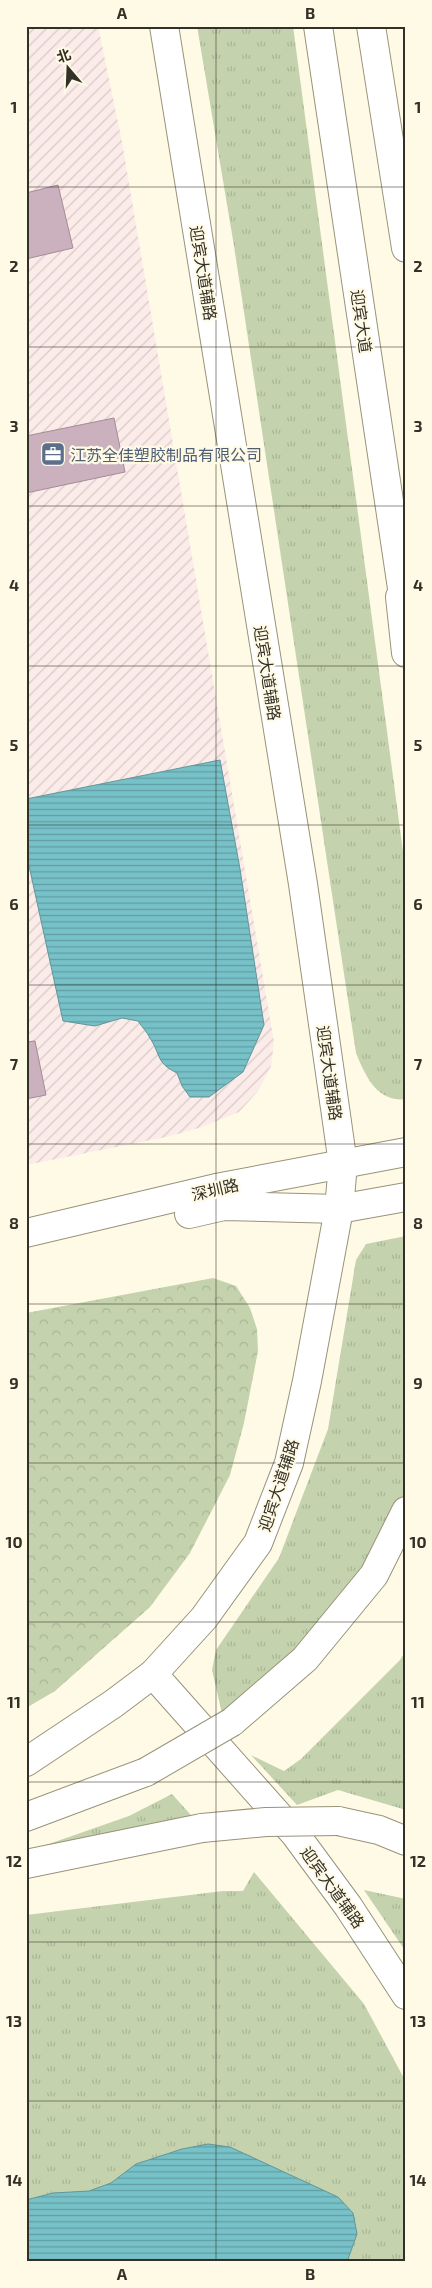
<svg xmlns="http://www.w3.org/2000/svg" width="432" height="2288" viewBox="0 0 432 2288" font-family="'Exo 2','Noto Sans SC',sans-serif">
  <defs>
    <pattern id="industrial-furrows" width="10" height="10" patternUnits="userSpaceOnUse" patternTransform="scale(1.25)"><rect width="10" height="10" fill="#fbebe9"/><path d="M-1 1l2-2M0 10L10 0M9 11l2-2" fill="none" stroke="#d8cac8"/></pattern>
    <pattern id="grass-tufts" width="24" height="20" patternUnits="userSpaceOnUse" patternTransform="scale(1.25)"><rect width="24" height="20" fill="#c4d3ae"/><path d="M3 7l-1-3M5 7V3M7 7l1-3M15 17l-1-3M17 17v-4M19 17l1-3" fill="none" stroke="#a9b696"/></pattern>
    <pattern id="forest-crowns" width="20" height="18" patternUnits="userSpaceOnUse" patternTransform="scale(1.25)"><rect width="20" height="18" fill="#c4d3ae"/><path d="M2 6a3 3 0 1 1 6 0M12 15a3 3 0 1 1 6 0" fill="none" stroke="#a9b696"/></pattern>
    <pattern id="water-rules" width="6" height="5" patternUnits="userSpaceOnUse" patternTransform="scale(1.25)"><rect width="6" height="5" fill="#77c1c8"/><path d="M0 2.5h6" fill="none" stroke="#629da2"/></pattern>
  </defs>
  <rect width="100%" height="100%" fill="#fffae5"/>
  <!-- industrial -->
  <path fill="url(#industrial-furrows)" d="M26 26H98L122 142 274 1042 271 1066 258 1091 239 1112 202 1127 171 1136 26 1165Z"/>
  <!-- grass -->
  <g fill="url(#grass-tufts)">
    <path d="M197 26H293L406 874V1099C377 1103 365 1075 356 1053L234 246Z"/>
    <path d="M406 1236V1493L366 1574 306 1649 223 1718 212 1670 216 1650 279 1558 328 1429 356 1260 366 1244Z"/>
    <path d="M406 1650V1810L338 1790 297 1805 251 1755 284 1771 301 1759 400 1660Z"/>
    <path d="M172 1794 198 1823 26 1852 129 1816Z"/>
    <path d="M254 1872 364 2004 406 2082V2262H26V1915L223 1891H243Z"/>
    <path d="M364 1890 406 1899V1952Z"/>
  </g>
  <!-- forest -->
  <path fill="url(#forest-crowns)" d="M213 1278 236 1286 250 1308 257 1329 258 1351 244 1423 230 1475 190 1553 150 1607 55 1691 26 1708V1313Z"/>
  <!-- water -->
  <g fill="url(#water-rules)" stroke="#639698">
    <path d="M220 760 240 869 264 1025 243 1072 209 1097H190L182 1086 177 1073C156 1063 161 1055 150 1038 147 1032 142 1027 138 1021L122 1018 95 1026 63 1021 26 852V799Z"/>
    <path d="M208 2144 230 2147 338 2197 353 2213 357 2234 347 2262H26V2200L53 2193 89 2191 111 2183 136 2164 182 2149Z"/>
  </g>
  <!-- building -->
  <g fill="#cab1bd" stroke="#a48c98">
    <path d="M58 185 73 248 26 259V193Z"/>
    <path d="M114 418 125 472 26 493V436Z"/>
    <path d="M35 1041 46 1095 26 1099V1042Z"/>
  </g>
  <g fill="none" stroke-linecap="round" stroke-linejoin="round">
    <defs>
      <g id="minor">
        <path d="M189 1214 224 1206 339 1209 406 1197"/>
        <path d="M26 1233 216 1188 406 1152"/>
      </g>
      <g id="major">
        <path d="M164 26 303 884 343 1164 339 1209 307 1381 289 1463 258 1543 204 1618 153 1674 295 1834 348 1906 406 1995"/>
        <path d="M26 1762 113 1704 153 1674"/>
      </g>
      <g id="highway">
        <path d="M318 26 406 615"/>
        <path d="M371 26 406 248"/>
        <path d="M400 597 406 653"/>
        <path d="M232 1722 305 1659 374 1575 406 1511"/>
        <path d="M26 1817 146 1772"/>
        <path d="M338 1821 379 1830 406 1841"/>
        <path d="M26 1864 202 1828"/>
      </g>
    </defs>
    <!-- minor casing -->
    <use href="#minor" stroke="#98937b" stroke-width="30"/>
    <!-- major casing -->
    <use href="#major" stroke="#98937b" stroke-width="30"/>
    <!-- highway casing -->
    <use href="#highway" stroke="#98937b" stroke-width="30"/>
    <!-- minor -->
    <use href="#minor" stroke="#fff" stroke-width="28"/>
    <!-- major -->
    <use href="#major" stroke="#fff" stroke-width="28"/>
    <!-- highway -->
    <use href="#highway" stroke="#fff" stroke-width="28"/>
    <defs>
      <g id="highway-bridge">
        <path d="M146 1772 232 1722"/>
        <path d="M202 1828 266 1822 338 1821"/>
      </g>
    </defs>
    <!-- highway-bridge casing -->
    <use href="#highway-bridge" stroke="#98937b" stroke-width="30" stroke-linecap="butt"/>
    <!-- highway-bridge -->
    <use href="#highway-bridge" stroke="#fff" stroke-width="28"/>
  </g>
  <!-- grid -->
  <path fill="none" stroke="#333127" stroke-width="1" stroke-opacity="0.55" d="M216 26V2262M26 187H406M26 347H406M26 506H406M26 666H406M26 825H406M26 985H406M26 1144H406M26 1304H406M26 1463H406M26 1622H406M26 1782H406M26 1942H406M26 2101H406"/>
  <!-- icons -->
  <defs>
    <symbol id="office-square" viewBox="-11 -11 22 22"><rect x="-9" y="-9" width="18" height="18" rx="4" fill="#5c6f8a" stroke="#fffae5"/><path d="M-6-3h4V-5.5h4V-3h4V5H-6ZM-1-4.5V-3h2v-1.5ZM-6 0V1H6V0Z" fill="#fff"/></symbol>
  </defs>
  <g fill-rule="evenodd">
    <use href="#office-square" x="39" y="440" width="28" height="28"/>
  </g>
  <g text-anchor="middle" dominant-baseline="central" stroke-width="4.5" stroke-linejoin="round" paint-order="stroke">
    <!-- street labels -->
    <g font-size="16" fill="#333127" stroke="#fffae5">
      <text transform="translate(204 273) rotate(81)">迎宾大道辅路</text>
      <text transform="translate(362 321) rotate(82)">迎宾大道</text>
      <text transform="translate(268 673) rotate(81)">迎宾大道辅路</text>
      <text transform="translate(330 1073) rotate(82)">迎宾大道辅路</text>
      <text transform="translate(215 1189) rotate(-13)">深圳路</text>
      <text transform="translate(278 1485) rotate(-72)">迎宾大道辅路</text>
      <text transform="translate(333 1887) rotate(54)">迎宾大道辅路</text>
    </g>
    <!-- service labels -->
    <g font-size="16" fill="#4e5e75" stroke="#fffae5" text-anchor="start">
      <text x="70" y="454">江苏全佳塑胶制品有限公司</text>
    </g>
  </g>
  <!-- border -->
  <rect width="432" height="2288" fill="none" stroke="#fffae5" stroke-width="55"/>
  <!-- north arrow -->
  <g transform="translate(68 68) rotate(341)" stroke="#fffae5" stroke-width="4" paint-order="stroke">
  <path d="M0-4L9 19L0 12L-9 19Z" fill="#333127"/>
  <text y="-8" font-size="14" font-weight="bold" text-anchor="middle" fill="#333127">北</text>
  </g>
  <rect x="28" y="28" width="376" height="2232" fill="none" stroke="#333127" stroke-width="2"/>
  <g font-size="16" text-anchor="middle" font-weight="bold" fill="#333127">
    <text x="122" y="19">A</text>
    <text x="310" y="19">B</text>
    <text x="14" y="113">1</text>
    <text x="418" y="113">1</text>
    <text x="14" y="272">2</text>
    <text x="418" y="272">2</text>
    <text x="14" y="432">3</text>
    <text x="418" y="432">3</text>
    <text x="14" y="591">4</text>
    <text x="418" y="591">4</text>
    <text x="14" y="751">5</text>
    <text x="418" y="751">5</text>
    <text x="14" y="910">6</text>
    <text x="418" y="910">6</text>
    <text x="14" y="1070">7</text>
    <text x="418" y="1070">7</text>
    <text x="14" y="1229">8</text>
    <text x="418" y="1229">8</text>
    <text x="14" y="1389">9</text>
    <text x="418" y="1389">9</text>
    <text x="14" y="1548">10</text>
    <text x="418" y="1548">10</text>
    <text x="14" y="1708">11</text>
    <text x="418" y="1708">11</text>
    <text x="14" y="1867">12</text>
    <text x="418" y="1867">12</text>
    <text x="14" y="2027">13</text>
    <text x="418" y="2027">13</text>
    <text x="14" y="2186">14</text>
    <text x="418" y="2186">14</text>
    <text x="122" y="2280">A</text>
    <text x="310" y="2280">B</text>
  </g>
</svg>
